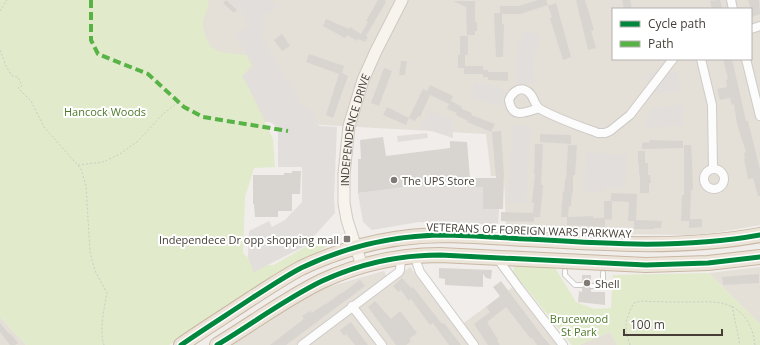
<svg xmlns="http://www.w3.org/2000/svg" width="760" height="345" viewBox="0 0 760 345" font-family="'Open Sans',sans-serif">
  <rect width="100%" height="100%" fill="#f0edea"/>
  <!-- residential -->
  <g fill="#e4dfd7" fill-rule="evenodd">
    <path d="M155 0H760V225L714 233 688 235 624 234 557 228 506 226 504 176H491L486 134 249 121ZM613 9H751V59H613Z"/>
    <path d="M410 267 457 328 514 286 559 345H228L314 291 384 271 390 283Z"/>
    <path d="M760 267V324L709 273Z"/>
    <path d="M0 317 26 345H0Z"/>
    <path d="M610 332 617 345H579Z"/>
  </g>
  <!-- green -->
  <g fill="#e1eaca">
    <path d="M0 0H209C209 9 203 16 203 24 203 27 204 30 205 33 209 56 228 52 246 55L252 65 243 76 273 139 275 167 254 168 245 197 243 253 256 265H274L305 247 323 241 329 245 169 345H26L0 317Z"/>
    <path d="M515 264 555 268 576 302 594 309 611 308 613 275 709 273 760 324V345H617L610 332 579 345H572L513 272Z"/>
  </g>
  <!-- parking -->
  <g fill="#e2dedb">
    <path d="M228 0H271L277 8 265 16 261 36 302 104 313 112 319 126 337 127 334 197 335 213 305 246 254 272 248 257 249 231 269 221 272 227 285 220 302 202V167H278V128L266 118 242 76 256 67 235 35 250 25 242 12Z"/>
    <path d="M525 30 541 36 534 55 533 65 534 84H516L515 59 518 46Z"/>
    <path d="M654 69 658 72H677L681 90 657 94 646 78Z"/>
    <path d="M475 81 504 89 500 106 470 98Z"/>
    <path d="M682 105 684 125 647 128 646 121 654 108Z"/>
    <path d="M429 111 452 120 453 138 420 127Z"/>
    <path d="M513 125 531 126 526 203H508Z"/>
    <path d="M427 133 428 138 398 142 397 136Z"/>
    <path d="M587 152 627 155 624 189 604 187 603 192 584 191Z"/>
    <path d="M420 185 483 187 499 209 498 225 419 222 372 230 363 222 358 193Z"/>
  </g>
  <!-- building -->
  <g fill="#d8d5d1">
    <path d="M226 0 237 10 234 13 223 3Z"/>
    <path d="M378 0H386L385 1 386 2 366 36 368 37 365 42 358 39 357 41 347 35 345 38 323 26 326 19 349 29 350 27 361 34 368 22 366 21Z"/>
    <path d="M538 0H546L548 5 520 14H502V24H504L503 57H496L494 13H500V6H519Z"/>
    <path d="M576 0H585L594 30 591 31 596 48 588 50Z"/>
    <path d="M622 0H630L632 9H624Z"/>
    <path d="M716 0H720L722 9H712L710 1Z"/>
    <path d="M748 0H759L760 14 751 17V9Z"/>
    <path d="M453 1H475V22H477V31H475V35H467L466 7Z"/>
    <path d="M556 3 571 57 563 60 550 18 552 17 548 6Z"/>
    <path d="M282 34 290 46 282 51 274 40Z"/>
    <path d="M460 36H468V55H465V66H483V70H488V72H508V81L488 80V77H483V74H464V68H458V55H460Z"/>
    <path d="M309 54 344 66 342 73 348 76 333 118 326 115 339 74 306 62Z"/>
    <path d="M723 59H732L746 121H748L760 170V196H758L753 178 748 179 744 159 745 158 744 153 746 152 737 124 734 104 732 105 730 98 720 100 717 89 727 87 726 80 728 79Z"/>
    <path d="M401 61H407L405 75H399Z"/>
    <path d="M384 68 392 71 379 106 371 103Z"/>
    <path d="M430 85 453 96 451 101 462 107V109L472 113 471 115 495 124 491 132 467 122 468 121 456 115 457 113 447 109 449 104 430 95 420 117 418 116 415 121 409 118 423 89 427 91Z"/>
    <path d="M387 107 409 118 406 125 383 115Z"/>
    <path d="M501 131 504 175 503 209H483V187H444V182L358 193V159H361L360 140 383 137 386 156 450 148V141L467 142 470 178H496L492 132Z"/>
    <path d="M540 134 571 135V144L540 142Z"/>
    <path d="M649 140 683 141V148L642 149V143L650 142Z"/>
    <path d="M535 144H543L541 185H543L540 217H534V222L501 221V212L533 213 534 203H532L535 174H534Z"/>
    <path d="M568 145H577L575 175H573V193H572L571 206H569L568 217 593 216V218H604V201H611V193L637 194 636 220 662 221 661 228H654V229H634V221H628L629 202 612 201V220L605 219V227L567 225V217H561L563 192H564L565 180H566Z"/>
    <path d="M684 145H691L692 160 693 190H691L690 219H702V227L689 228V221H681L682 195H684Z"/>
    <path d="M638 151H645V163H648V175H650L651 183H649V193H640V175H639V164H638Z"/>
    <path d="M292 171H301L300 194H292V211H278V217H255L254 204H253V175H284V173H292Z"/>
    <path d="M439 268 492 270 491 279 486 278 483 274V287L445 285V279L439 278Z"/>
    <path d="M759 274V283L723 285 722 277Z"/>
    <path d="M582 275H591V282L588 286V288L591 289V292H605V305L578 302 579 291 582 292V288L585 285V283L582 282Z"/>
    <path d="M402 278 411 288 413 287 442 324 444 323 461 345H449L433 323 430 325 411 299 409 301 401 290 398 292 393 286Z"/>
    <path d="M360 280 365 286 286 345H270L304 319 302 316 310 311 312 313 325 304V305L341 293V294Z"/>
    <path d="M501 281 543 337 550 345H537L532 338 531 339 506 307 487 322 498 340 497 341 500 345H488L474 324 490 312 486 307 500 296 493 287Z"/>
    <path d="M375 301 391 319 400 311 417 333 409 339 411 341 406 345H396L368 307Z"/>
    <path d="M351 322 356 329 368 345H355L346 334 344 336 340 330Z"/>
    <path d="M0 323 9 334 10 333 18 343 15 345H10L0 332Z"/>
  </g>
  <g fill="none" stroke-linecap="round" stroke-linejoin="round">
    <defs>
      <g id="lane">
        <path d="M565 271V275L575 285H582"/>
        <path d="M591 286H603V273"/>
      </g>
      <g id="street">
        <path d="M731 0 733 9"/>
        <path d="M751 29 760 26"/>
        <path d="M701 59 712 105 713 169"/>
        <path d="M746 59 760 116"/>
        <path d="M539 108C526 112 512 120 509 100 511 94 518 87 525 90 534 93 533 104 540 109 558 119 579 126 598 133H605L610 131 630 115 673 59"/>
        <circle cx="714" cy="179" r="10"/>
        <path d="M417 256V264L420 272 474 345"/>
        <path d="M497 258 519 288 563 345"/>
        <path d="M352 306 382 345"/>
        <path d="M302 345 399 272 400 270 401 257"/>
      </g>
      <g id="secondary">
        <path id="s1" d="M362 266 347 220 344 203V174L349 126 363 80 376 51 402 0"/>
      </g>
      <g id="highway">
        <path d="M181 345C204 329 228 314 252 298 268 288 284 277 301 268 347 246 396 235 447 235 552 238 656 254 760 235"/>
        <path d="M217 345C252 324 285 299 322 281 359 264 399 255 440 255L646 265 708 263 760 257"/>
      </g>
    </defs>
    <!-- lane casing -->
    <use href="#lane" stroke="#cecbc7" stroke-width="6"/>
    <!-- street casing -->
    <use href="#street" stroke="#cecbc7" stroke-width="10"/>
    <!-- secondary casing -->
    <use href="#secondary" stroke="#d0cac1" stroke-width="13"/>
    <!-- highway casing -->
    <use href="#highway" stroke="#c8b8a5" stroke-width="16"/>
    <!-- path -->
    <g stroke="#cecbc7" stroke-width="1" stroke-dasharray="2 2" stroke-linecap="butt">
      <path d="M0 11 7 0"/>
      <path d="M0 50 6 66 12 76 18 77 22 86 18 88 31 101 44 127 81 169 86 186 90 252 95 271 107 293C104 309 99 330 104 345"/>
      <path d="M78 165 103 162 120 154 138 141 162 115 178 102"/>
      <path d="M732 306 740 345"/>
      <path d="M630 345 626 332V321L631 308 634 303 641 301C657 302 674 302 690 302 700 302 712 301 721 303 743 307 753 325 755 345"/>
    </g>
    <!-- lane -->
    <use href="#lane" stroke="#fdfcfc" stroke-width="4"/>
    <!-- street -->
    <use href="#street" stroke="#fdfcfc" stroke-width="8"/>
    <!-- secondary -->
    <use href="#secondary" stroke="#f7f4ee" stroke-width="11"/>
    <!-- highway -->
    <use href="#highway" stroke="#ece4d9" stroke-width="14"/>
    <!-- quiet -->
    <path stroke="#57b346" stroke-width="4" stroke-dasharray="8 4" stroke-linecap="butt" d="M91 0V40L98 54 148 74 184 107 203 117 288 131"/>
    <defs>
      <g id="cycleway">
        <path d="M181 345C204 329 228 314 252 298 268 288 284 277 301 268 347 246 396 235 447 235 552 238 656 254 760 235"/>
        <path d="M217 345C252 324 285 299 322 281 359 264 399 255 440 255L646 265 708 263 760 257"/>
      </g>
    </defs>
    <!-- cycleway casing -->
    <use href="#cycleway" stroke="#fff" stroke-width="8"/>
    <!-- cycleway -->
    <use href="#cycleway" stroke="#00873e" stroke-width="5"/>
  </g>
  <!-- markers -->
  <g fill="#827b75" stroke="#fff" stroke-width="1.5">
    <circle cx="394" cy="180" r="4"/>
    <rect x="343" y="235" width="8" height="8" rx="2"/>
    <circle cx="587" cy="283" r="4"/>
  </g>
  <g text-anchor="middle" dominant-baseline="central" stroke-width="4" stroke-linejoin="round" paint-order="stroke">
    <!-- park labels -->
    <g font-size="11" fill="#4e7829" stroke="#fff">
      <text x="105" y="111">Hancock Woods</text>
      <text x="579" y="318">Brucewood<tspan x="579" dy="13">St Park</tspan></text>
    </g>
    <!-- street labels -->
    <g font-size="11" fill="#463e36" stroke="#fff">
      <text stroke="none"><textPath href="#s1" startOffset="140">INDEPENDENCE DRIVE</textPath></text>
      <text transform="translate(529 230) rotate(2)">VETERANS OF FOREIGN WARS PARKWAY</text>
    </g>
    <!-- poi labels -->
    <g font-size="11" fill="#463e36" stroke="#fff" text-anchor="start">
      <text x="402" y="180">The UPS Store</text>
      <text x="339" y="239" text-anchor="end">Independece Dr opp shopping mall</text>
      <text x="595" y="283">Shell</text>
    </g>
  </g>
  <!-- legend -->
  <rect x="612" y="8" width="140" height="52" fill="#ffffff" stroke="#b5b2af"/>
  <rect x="620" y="21" width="20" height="6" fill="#00873e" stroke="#b5b2af"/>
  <text x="648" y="28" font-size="12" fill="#463e36">Cycle path</text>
  <rect x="620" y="41" width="20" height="6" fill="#57b346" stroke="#b5b2af"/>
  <text x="648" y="48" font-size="12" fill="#463e36">Path</text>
  <!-- scale -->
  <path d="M624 329v6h98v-6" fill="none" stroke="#463e36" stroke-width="2"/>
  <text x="630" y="329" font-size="12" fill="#463e36" stroke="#ffffff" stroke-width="3" paint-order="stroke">100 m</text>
</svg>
